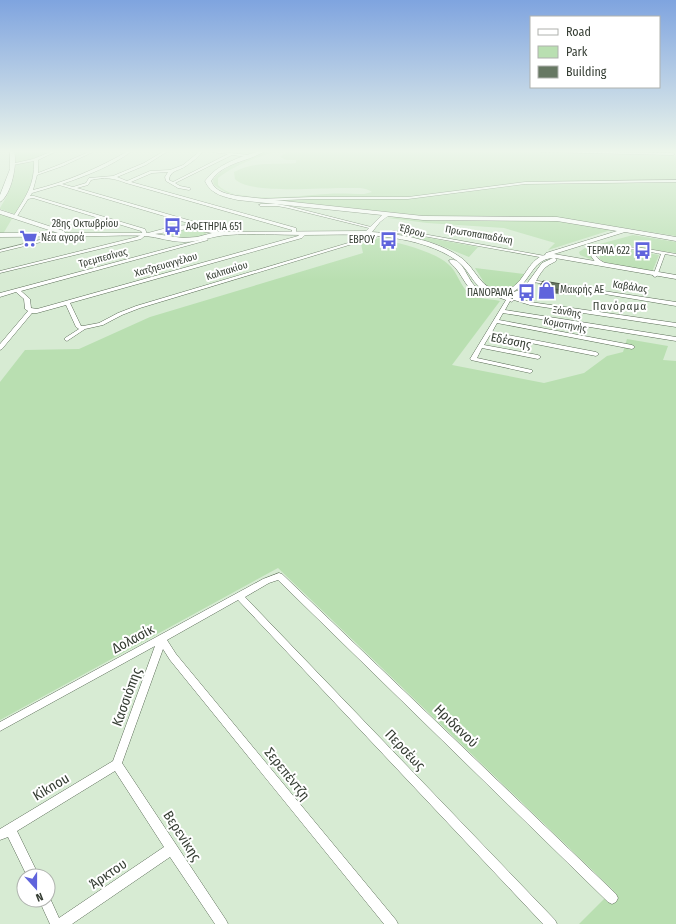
<svg xmlns="http://www.w3.org/2000/svg" width="676" height="924" viewBox="0 0 676 924" font-family="'Fira Sans Condensed',sans-serif">
  <rect width="100%" height="100%" fill="#d7ebd3"/>
  <!-- green -->
  <g fill="#b9dfb1">
    <path d="M18 151H50L35 158C34 182 29 195 15 214L0 209V208C12 189 16 175 16 153Z"/>
    <path d="M267 151H278C257 157 236 164 218 178V185C235 205 302 195 327 194 339 193 351 194 364 194L372 192C366 187 356 188 348 188 325 187 250 195 235 179L234 172C253 161 275 165 296 163V160H286L280 157 288 151H664L676 156V236L555 217 427 216 274 200 227 193 214 185 213 180C220 167 253 156 267 151Z"/>
    <path d="M0 213 13 217 3 234H0Z"/>
    <path d="M395 217 434 221 550 220 611 230 548 250 555 243 504 228 427 223 388 218Z"/>
    <path d="M188 228 205 231 206 234C196 242 177 238 165 237L164 235 165 232Z"/>
    <path d="M406 235 418 236 478 247 469 257 437 244Z"/>
    <path d="M633 235 676 242V253L629 246 595 252 592 255 593 260 580 255 579 252 585 248Z"/>
    <path d="M379 238C398 243 434 251 448 264 458 272 460 287 470 294 478 299 491 299 500 301L452 365 544 383 584 373 607 356 623 352 627 339 668 346 663 360 676 361V924H579L613 890 278 568 0 720V382L25 350 79 349 150 317 363 253 361 244Z"/>
    <path d="M625 249 659 255 652 272 603 262 599 258 601 255Z"/>
    <path d="M475 268 524 274 517 286 507 290H495L487 287Z"/>
  </g>
  <g fill="none" stroke-linecap="round" stroke-linejoin="round">
    <defs>
      <g id="street">
        <path d="M53 151H57L38 160V173L61 164 91 151H95L63 166 37 175 33 190C66 182 99 168 128 151H132C112 166 86 176 62 184L73 187 86 183 89 178 113 176 144 163 164 151H168L146 165 117 177 127 181 150 171 170 170 183 165 200 151H203C200 156 192 162 186 166 179 171 170 170 169 180L173 182 228 154 212 152 211 151 249 155 248 157 232 155 175 183 180 186 190 188 191 189 189 190 178 188 166 181 165 177 168 172 152 173 131 182 296 228V233L292 234V230L126 183C114 178 104 177 91 180L88 185 77 188 202 224 206 229 202 230 198 226 59 185 32 193 30 196H34L145 229 147 234 141 239 0 273V271L137 237 143 234 141 231 33 198 28 199 16 218H14L13 217C25 198 35 185 34 161L13 165 11 164 33 159Z"/>
        <path d="M539 151 673 153 675 154 673 155 541 152Z"/>
        <path d="M676 180V182L525 184 408 199H312L258 201 256 200 258 199 312 197H408L525 182Z"/>
        <path d="M261 204H277L288 206 375 228 373 229 288 208 277 206H260L259 205Z"/>
        <path d="M394 231 423 234 545 256 547 257 545 258 423 236 394 233 386 235 384 234Z"/>
        <path d="M303 232 307 233 302 238 70 303 81 326H83L99 323 118 313 136 306 375 235 379 236 140 308 122 315 103 325 85 329 67 341 65 340V338L79 329 76 327 66 305 37 313H32L2 349 0 350V344L28 311 25 309 24 299 16 292 0 297V293L203 239 201 237V236H205L208 240 21 291 30 299 31 308 37 309 298 236Z"/>
        <path d="M64 234 66 235V236L0 252V250Z"/>
        <path d="M625 247 642 248 676 254V256L665 254 657 276 655 277 653 276 661 254C641 250 614 244 596 256 600 261 602 261 606 264L604 265 596 263 591 256C599 248 614 247 625 247Z"/>
        <path d="M531 280 676 302V306L533 282H531Z"/>
        <path d="M516 293 519 295V298L530 302 676 323V327L530 305 514 300 512 302 510 301 505 310 676 337V341L503 313 499 320 632 345 635 347 632 349 497 323 492 332 596 352 599 354 596 356 490 335 484 345 538 355 541 357 538 359 482 348 477 358 532 370V372L530 373 471 360 470 359 506 300 495 296 498 294 513 299V295Z"/>
        <path d="M279 573 282 574 616 894 618 898 616 902 612 904 608 902 278 580 269 583 245 597 555 920 557 924H543L238 600 167 640 176 654 396 920 398 924H384L170 660 163 649 122 763 226 920 228 924H215L170 857 72 924H50L39 900H48V895L49 896 59 918 164 847 115 771 17 831 39 876H27L8 837 0 840V829L113 761 155 646 0 731V722L263 579Z"/>
      </g>
      <g id="secondary">
        <path d="M10 151H14C18 163 11 196 0 202V195L10 169Z"/>
        <path d="M259 151H265C248 162 223 162 211 181 215 192 227 194 238 196L423 216 557 217 676 237V241L625 232 554 254 676 275V279L555 258 557 260C554 263 549 264 546 267 538 274 535 285 529 293L510 298H507V294L523 289 542 263 553 258C527 259 530 296 499 294 472 292 474 273 456 260 439 248 414 241 394 238 364 233 333 235 303 235 278 235 253 233 228 235 213 236 199 242 184 242 170 242 158 237 145 236 129 235 112 236 97 236 64 236 32 237 0 237V233H58L0 214V210L64 231 65 233H148L174 226 188 225 216 230 219 232 366 231 382 215 238 200C225 197 211 195 205 181 217 164 240 157 259 151ZM388 216 423 220 557 221 617 231 546 253 545 255C526 260 524 287 505 290 480 293 477 268 460 257 436 240 401 234 372 232L380 222ZM188 229 212 233 197 237 183 238 155 234Z"/>
        <path d="M450 260C463 258 467 279 475 286 479 289 483 291 487 292V296C471 298 465 280 457 270 455 267 451 264 449 261Z"/>
      </g>
    </defs>
    <!-- street casing -->
    <use href="#street" stroke="#5b6c57" stroke-width="1"/>
    <!-- secondary casing -->
    <use href="#secondary" stroke="#5b6c57" stroke-width="1"/>
    <!-- street -->
    <use href="#street" fill="#fff" fill-rule="evenodd"/>
    <!-- secondary -->
    <use href="#secondary" fill="#fff" fill-rule="evenodd"/>
  </g>
  <!-- wall -->
  <path fill="#596755" d="M568 285 566 294 538 293 539 288Z"/>
  <!-- building -->
  <path fill="#677863" stroke="#485445" d="M543 281 568 285 567 290 539 288Z"/>
  <!-- sky -->
  <linearGradient id="sky" x2="0" y2="1"><stop stop-color="#7fa4df"/><stop offset="0.54" stop-color="#edf6eb"/><stop offset="1" stop-color="#edf6eb" stop-opacity="0"/></linearGradient>
  <rect width="676" height="280" fill="url(#sky)"/>
  <!-- icons -->
  <defs>
    <symbol id="bus-bare" viewBox="-9 -9 18 18"><path d="M-5-6H5V4H4V6H2V4H-2V6H-4V4H-5ZM-3.5-4V0h7V-4ZM-3.5 1.2v1.5H-2V1.2ZM2 1.2v1.5H3.5V1.2Z" fill="#5f64dc" stroke="#fff" stroke-width="2.5" paint-order="stroke"/></symbol>
    <symbol id="supermarket-bare" viewBox="-9 -9 18 18"><path d="M-6-5.5h2.5l.6 2H6L4.5 2H-2.5L-4.4-4H-6ZM-1.5 3.2a1.3 1.3 0 1 0 .1 0ZM3 3.2a1.3 1.3 0 1 0 .1 0Z" fill="#5f64dc" stroke="#fff" stroke-width="2.5" paint-order="stroke"/></symbol>
    <symbol id="shop-bare" viewBox="-9 -9 18 18"><path d="M-5-2.5h2.3a2.7 3.5 0 0 1 5.4 0H5L5.5 6h-11ZM-1.5-2.5h3a1.5 2.3 0 0 0-3 0Z" fill="#5f64dc" stroke="#fff" stroke-width="2.5" paint-order="stroke"/></symbol>
  </defs>
  <g fill-rule="evenodd">
    <use href="#bus-bare" x="160" y="214" width="25" height="25"/>
    <use href="#supermarket-bare" x="16" y="226" width="25" height="25"/>
    <use href="#bus-bare" x="376" y="228" width="25" height="25"/>
    <use href="#bus-bare" x="630" y="238" width="25" height="25"/>
    <use href="#shop-bare" x="534" y="278" width="25" height="25"/>
    <use href="#bus-bare" x="514" y="280" width="25" height="25"/>
  </g>
  <g text-anchor="middle" dominant-baseline="central" stroke-width="4" stroke-linejoin="round" paint-order="stroke">
    <!-- far-street labels -->
    <g font-size="10" fill="#363e34" stroke="#fff">
      <text x="85" y="224">28ης Οκτωβρίου</text>
      <text transform="translate(412 231) rotate(16)">Έβρου</text>
      <text transform="translate(479 235) rotate(10)">Πρωτοπαπαδάκη</text>
      <text transform="translate(103 258) rotate(-15)">Τρεμπεσίνας</text>
      <text transform="translate(166 265) rotate(-16)">Χατζηευαγγέλου</text>
      <text transform="translate(227 271) rotate(-17)">Καλπακίου</text>
      <text transform="translate(630 287) rotate(9)">Καβάλας</text>
      <text transform="translate(567 312) rotate(9)">Ξάνθης</text>
      <text transform="translate(565 325) rotate(11)">Κομοτηνής</text>
    </g>
    <!-- far-poi labels -->
    <g font-size="10" fill="#363e34" stroke="#fff" text-anchor="start">
      <text x="186" y="227">ΑΦΕΤΗΡΙΑ 651</text>
      <text x="41" y="238">Νέα αγορά</text>
      <text x="375" y="240" text-anchor="end">ΕΒΡΟΥ</text>
      <text x="630" y="251" text-anchor="end">ΤΕΡΜΑ 622</text>
      <text x="560" y="290">Μακρής ΑΕ</text>
      <text x="513" y="293" text-anchor="end">ΠΑΝΟΡΑΜΑ</text>
    </g>
    <!-- far-neighbourhood labels -->
    <g font-size="11" letter-spacing="1" fill="#363e34" stroke="#fff">
      <text x="620" y="306">Πανόραμα</text>
    </g>
    <!-- street labels -->
    <g font-size="12" fill="#363e34" stroke="#fff">
      <text transform="translate(511 341) rotate(11)">Εδέσσης</text>
    </g>
    <!-- near-street labels -->
    <g font-size="14" fill="#363e34" stroke="#fff">
      <text transform="translate(133 639) rotate(-28)">Δολασίκ</text>
      <text transform="translate(127 697) rotate(-70)">Κασσιόπης</text>
      <text transform="translate(456 726) rotate(44)">Ηριδανού</text>
      <text transform="translate(405 750) rotate(46)">Περσέως</text>
      <text transform="translate(287 774) rotate(51)">Σερεπέντζη</text>
      <text transform="translate(51 787) rotate(-31)">Kiknou</text>
      <text transform="translate(182 836) rotate(57)">Βερενίκης</text>
      <text transform="translate(108 874) rotate(-34)">Άρκτου</text>
    </g>
  </g>
  <!-- legend -->
  <rect x="530" y="16" width="130" height="72" fill="#ffffff" stroke="#afb2ae"/>
  <rect x="538" y="29" width="20" height="6" fill="#ffffff" stroke="#afb2ae"/>
  <text x="566" y="36" font-size="12" fill="#363e34">Road</text>
  <rect x="538" y="46" width="20" height="12" fill="#b9dfb1" stroke="#afb2ae"/>
  <text x="566" y="56" font-size="12" fill="#363e34">Park</text>
  <rect x="538" y="66" width="20" height="12" fill="#677863" stroke="#afb2ae"/>
  <text x="566" y="76" font-size="12" fill="#363e34">Building</text>
  <!-- north arrow -->
  <g transform="translate(36 888) rotate(159)"><circle r="19" fill="#ffffff" stroke="#afb2ae"/>
  <path d="M0-3L7 15L0 10L-7 15Z" fill="#5f64dc"/>
  <text y="-6" font-size="11" font-weight="bold" text-anchor="middle" fill="#363e34">N</text>
  </g>
</svg>
